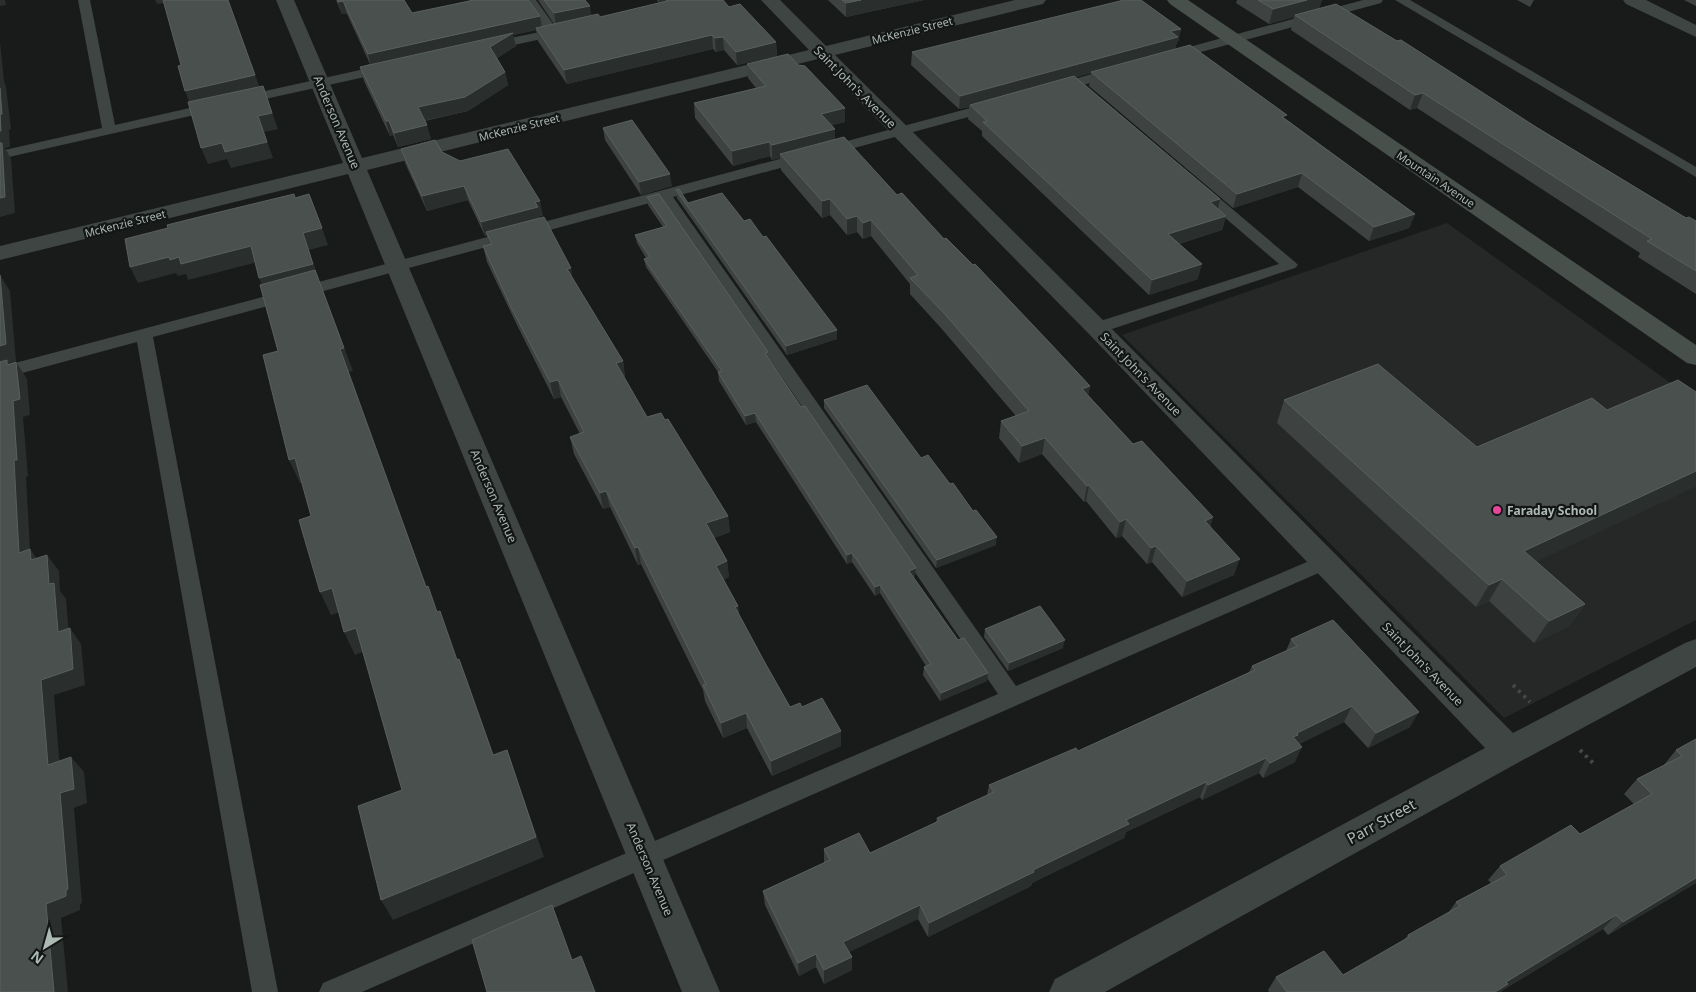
<svg xmlns="http://www.w3.org/2000/svg" width="1696" height="992" viewBox="0 0 1696 992" font-family="'Noto Sans',sans-serif">
  <rect width="100%" height="100%" fill="#191b1b"/>
  <!-- built -->
  <path fill="#252827" d="M1447 223 1696 401V620L1504 718 1122 335Z"/>
  <g fill="none" stroke-linecap="round" stroke-linejoin="round">
    <!-- path -->
    <g stroke="#424946" stroke-width="4" stroke-dasharray="3 4.5" stroke-linecap="butt">
      <path d="M1513 685 1530 702"/>
      <path d="M1580 750 1594 764"/>
    </g>
    <!-- lane -->
    <g fill="#3f4543" fill-rule="evenodd">
      <path d="M78 0H90L115 125 216 102 221 103 223 106 221 109 0 159V151L102 128Z"/>
      <path d="M524 0H536L556 28H565L567 31 565 34 490 50 486 49 484 46 486 43 545 31Z"/>
      <path d="M1363 0H1383L1381 3 1175 59H1167L1165 56 1167 53Z"/>
      <path d="M1395 0H1410L1696 167V177Z"/>
      <path d="M387 64 393 68 392 71 243 104 236 100 243 96Z"/>
      <path d="M1113 68 1119 72 1118 75 1055 93 1048 89 1050 86Z"/>
      <path d="M993 102 998 103 1000 106 998 109 673 197 1016 686 1316 558 1323 555 1330 558 1333 563 1330 568 362 992H319L323 983 998 694 661 200 153 337 278 992H252L137 342 0 379V367Z"/>
      <path d="M1200 185 1205 186 1295 262 1298 265 1295 268 1103 332 1097 333 1091 332 1089 328 1091 324 1279 264 1195 192 1193 189 1195 186Z"/>
    </g>
    <!-- street -->
    <g fill="#3f4543" fill-rule="evenodd">
      <path d="M276 0H294L362 158 809 50 761 0H780L826 46 1015 0H1046L1043 4 835 55 1106 323 1513 733 1685 643 1696 639V667L1521 761 1105 992H1049L1055 979 1485 748 1088 333 818 59 367 170 720 992H682L348 174 0 260V246L343 163Z"/>
      <path d="M1623 0H1646L1696 25V37L1626 4Z"/>
    </g>
    <!-- secondary -->
    <path fill="#48504c" fill-rule="evenodd" d="M1167 0H1188L1696 345V365L1687 363 1170 4Z"/>
  </g>
  <!-- wall -->
  <g fill="#3e4342">
    <path d="M336 0H404L412 13 470 1 469 0H528L541 26 554 24 538 0H585L591 16 600 17 659 3 657 0H723L729 7 776 42 777 56 737 65 724 50 716 52 713 49 567 84 538 41 536 30 513 35 516 46 497 58 505 72 508 85 468 111 425 121 431 139 398 147 393 135 390 136 364 81 360 67 370 64 347 14H342Z"/>
    <path d="M828 0H924L846 17Z"/>
    <path d="M1237 0H1322L1319 8 1536 127 1686 218 1696 221V294L1638 257 1640 253 1417 108 1410 110 1291 30 1294 17 1269 24 1236 3Z"/>
    <path d="M1517 0H1534L1530 7Z"/>
    <path d="M1684 0H1696V6Z"/>
    <path d="M1181 29 1178 42H1177L1175 49 1286 119 1415 214 1409 228 1369 241 1298 187 1233 208 1089 86 1091 73 1076 77 1220 199 1218 209 1226 216 1222 230 1179 244 1198 279 1149 295 982 136V131L968 119 969 107 959 109 911 65 912 52Z"/>
    <path d="M747 64 845 122 832 125 835 139 897 195 944 239 1090 386 1088 395 1133 444 1213 517 1210 527 1234 575 1182 597 1152 562 1147 564 1122 536 1116 538 1086 501 1084 502 1042 454 1019 463 999 438 1001 421 1016 416 941 328 910 294V284L871 236 863 239 857 232 847 235 830 215 822 218 781 170 780 158 772 160 770 156 733 166 695 118 694 103 756 88 748 78Z"/>
    <path d="M603 128 672 186 641 195 605 140Z"/>
    <path d="M401 149 442 152 543 215 540 216V218L572 278 623 361 625 377H624L647 417 665 420 728 516 730 532 714 538 727 561 729 577 723 580 738 606 739 615 764 661 790 707H802L841 746 772 776 747 728 723 738 705 701 703 690 641 564 638 565 610 507 603 509 574 454 570 437 580 434 561 397 554 399 516 323 487 262 483 246 489 244 487 236H485L468 200 427 211 405 163Z"/>
    <path d="M676 190 688 203 744 221 763 237 837 330V339L787 355 677 198Z"/>
    <path d="M647 197 768 352V358L915 576 913 577 958 640 988 673 987 681 940 701 923 675 924 667 926 666 880 593 875 596 852 562 847 564 756 422 746 425 719 381 718 372 646 267 644 259 646 258 637 243 635 235 663 227 648 205Z"/>
    <path d="M1696 392V486L1536 561 1585 604 1569 626 1534 643 1489 601 1476 607 1277 423 1284 400 1477 447 1607 410Z"/>
    <path d="M824 400 921 458 996 545 936 568 824 408Z"/>
    <path d="M985 629 1063 648 1008 671 984 637Z"/>
    <path d="M1291 639 1410 727 1368 748 1344 722 1299 744 1295 762 1263 778 1259 773 1202 800 1200 797 1126 832 1124 838 1032 883 1031 886 928 937 918 919 849 952 852 957V970L824 984 816 967 799 976 765 905 763 891 824 863V849L870 853 936 822 937 818 987 795 989 785 1078 751 1249 672 1252 666 1286 651Z"/>
    <path d="M1696 739V883L1608 935 1603 929 1503 990 1501 992H1269L1268 990 1276 977 1343 975 1404 940 1408 935 1448 913 1456 902 1491 883 1488 880 1500 866 1580 834 1634 804 1624 794 1637 779 1663 766 1676 750Z"/>
  </g>
  <!-- shaded-wall -->
  <g fill="#2a2e2d">
    <path d="M0 0H5L6 5 0 6Z"/>
    <path d="M155 0H164L165 3 157 4Z"/>
    <path d="M228 0 261 91 191 106 185 91Z"/>
    <path d="M659 0H666V2L659 3Z"/>
    <path d="M861 0H924L846 17V3Z"/>
    <path d="M1307 0H1322L1319 10 1295 15 1294 17 1269 24 1273 9Z"/>
    <path d="M343 1 347 14H342L338 2Z"/>
    <path d="M590 6 592 18 556 26 554 13Z"/>
    <path d="M540 16 542 29 536 28V30L513 35 516 46 493 61 371 66 368 54Z"/>
    <path d="M1181 29 1178 42H1177L1175 50 971 106 970 105 969 107 959 109 960 96Z"/>
    <path d="M712 35 713 49 567 84 564 70Z"/>
    <path d="M723 37 724 50 716 52 715 38Z"/>
    <path d="M0 42 4 81 6 87 11 129 9 130 10 147 5 148 11 159 15 213 0 217Z"/>
    <path d="M776 42 777 56 737 65 736 52Z"/>
    <path d="M505 72 508 85 468 111 422 121 418 107Z"/>
    <path d="M263 86 278 129 264 132 273 158 231 168 227 159 208 164 201 148 258 116Z"/>
    <path d="M1423 93 1417 108 1410 110 1415 95Z"/>
    <path d="M845 108V122L822 128 821 114Z"/>
    <path d="M386 121H389L393 135 390 136Z"/>
    <path d="M427 125 431 139 398 147 394 133Z"/>
    <path d="M835 129V143L780 154V158L772 160V145Z"/>
    <path d="M769 142 770 156 733 166 732 151Z"/>
    <path d="M1302 173 1298 187 1233 208 1237 194Z"/>
    <path d="M670 174 672 186 641 195 639 182Z"/>
    <path d="M464 186 468 200 427 211 422 196Z"/>
    <path d="M830 199V215L822 218V201Z"/>
    <path d="M1220 199 1217 213 1210 202Z"/>
    <path d="M540 201 543 215 540 216 541 221 486 232 487 236H485L481 222Z"/>
    <path d="M1415 214 1409 228 1369 241 1374 227Z"/>
    <path d="M857 216V232L847 235V219Z"/>
    <path d="M1226 216 1222 230 1165 248 1168 234Z"/>
    <path d="M871 220V236L863 239V223Z"/>
    <path d="M322 228 328 245 309 250 319 280 353 371 349 372 435 610 266 294 259 278 303 233Z"/>
    <path d="M251 246 258 262 188 280 186 274 178 276 176 273 138 283 130 267 169 257H179Z"/>
    <path d="M1202 264 1198 279 1149 295 1152 280Z"/>
    <path d="M571 268 574 285 567 269Z"/>
    <path d="M0 275 10 291 16 361 9 363 17 376 0 365Z"/>
    <path d="M837 330V339L787 355 786 346Z"/>
    <path d="M623 361 625 377 619 379 616 363Z"/>
    <path d="M16 362 27 379 30 415 23 417 28 476 26 477 31 569 19 553 14 460 13 401Z"/>
    <path d="M558 380 561 397 554 399 550 382Z"/>
    <path d="M1090 386 1086 403 1082 389Z"/>
    <path d="M755 413 756 422 746 425 745 416Z"/>
    <path d="M1045 438 1042 454 1019 463 1022 446Z"/>
    <path d="M295 458 306 481 300 483 289 460Z"/>
    <path d="M1696 471V486L1511 574 1524 551Z"/>
    <path d="M1089 485 1086 501 1084 502 1087 486Z"/>
    <path d="M606 491 610 507 603 509 600 493Z"/>
    <path d="M728 516 730 532 708 540 706 523Z"/>
    <path d="M1213 517 1208 533 1205 521Z"/>
    <path d="M1126 519 1122 536 1116 538 1120 522Z"/>
    <path d="M997 537 996 545 936 568 937 560Z"/>
    <path d="M1156 546 1152 562 1147 564 1151 548Z"/>
    <path d="M638 547 641 564 638 565 635 548Z"/>
    <path d="M30 549 42 566 31 560Z"/>
    <path d="M852 553V562L847 564V555Z"/>
    <path d="M47 555 59 571 60 591 66 599 70 648 58 632 49 584Z"/>
    <path d="M1240 559 1234 575 1182 597 1187 581Z"/>
    <path d="M727 561 729 577 718 582 716 566Z"/>
    <path d="M916 568 915 576 908 579 909 571Z"/>
    <path d="M1502 579 1489 601 1476 607 1489 585Z"/>
    <path d="M880 585V593L875 596V587Z"/>
    <path d="M332 588 343 611 331 615 320 592Z"/>
    <path d="M1585 604 1569 626 1534 643 1549 621Z"/>
    <path d="M738 606 739 622 735 607Z"/>
    <path d="M70 628 81 644 85 685 54 695 61 780 48 765 41 680Z"/>
    <path d="M356 628 367 650 355 655 344 632Z"/>
    <path d="M1065 640 1063 648 1008 671 1009 663Z"/>
    <path d="M459 659 468 682 501 776 493 755Z"/>
    <path d="M988 673 987 681 940 701 941 693Z"/>
    <path d="M1352 706 1344 722 1292 747 1293 737 1297 733Z"/>
    <path d="M1419 712 1410 727 1368 748 1376 733Z"/>
    <path d="M746 713 747 728 723 738 721 723Z"/>
    <path d="M841 731V746L772 776 771 761Z"/>
    <path d="M1302 747 1295 762 1263 778 1270 763Z"/>
    <path d="M507 750 544 857 393 920 381 900Z"/>
    <path d="M71 757 84 772 87 803 74 808 82 903 80 904V910L61 918 68 992H54L46 904 60 793Z"/>
    <path d="M1266 758 1259 773 1202 800 1208 785Z"/>
    <path d="M1206 782 1200 797 1126 832 1124 838 1032 883 1031 886 928 937 929 923 1033 870 1126 820Z"/>
    <path d="M1696 878V883L1608 935 1623 922Z"/>
    <path d="M920 905 918 919 843 955V942Z"/>
    <path d="M1616 915 1603 929 1503 990 1501 992H1495L1506 982Z"/>
    <path d="M816 954V967L799 976 798 963Z"/>
    <path d="M852 957V970L824 984V970Z"/>
  </g>
  <!-- building -->
  <g fill="#4a504e" stroke="#59605e">
    <path d="M163 0H228L255 75 185 91 178 66 181 65Z"/>
    <path d="M338 0H404L412 13 474 0H528L540 16 368 54 343 1 338 2Z"/>
    <path d="M544 0H585L590 6 554 13Z"/>
    <path d="M666 0H723L729 7 740 4 776 42 736 52 723 37 715 38 712 35 564 70 536 28 598 14 600 17 667 1Z"/>
    <path d="M842 0H861L846 3Z"/>
    <path d="M1124 0H1141L1181 29 1170 31 1178 37 960 96 912 52Z"/>
    <path d="M1258 0H1307L1273 9Z"/>
    <path d="M1336 4 1397 41 1401 40 1536 127 1686 218 1689 217 1696 221V271L1647 241 1652 239 1423 93 1415 95 1295 15Z"/>
    <path d="M513 33 490 47 505 72 465 97 418 107 427 125 394 133 389 121H386L360 67Z"/>
    <path d="M1190 45 1287 115 1282 117 1415 214 1374 227 1302 173 1237 194 1091 72Z"/>
    <path d="M788 54 798 65 805 66 845 108 821 114 835 129 772 145 769 142 732 151 694 103 766 86 747 64Z"/>
    <path d="M1074 76 1220 199 1210 202 1226 216 1168 234 1202 264 1152 280 983 122 987 121 970 105Z"/>
    <path d="M263 86 272 113 258 116 267 142 225 152 222 143 201 148 188 102Z"/>
    <path d="M0 88 2 114H0L1 131H0Z"/>
    <path d="M632 120 670 174 639 182 603 128Z"/>
    <path d="M844 137 897 195 902 193 944 239 946 238 973 265 975 264 1049 342 1090 386 1082 389 1133 444 1142 441 1213 517 1205 521 1240 559 1187 581 1156 546 1151 548 1126 519 1120 522 1089 485 1087 486 1045 438 1022 446 1001 421 1029 411 943 312 910 278 918 275 871 220 863 223 857 216 847 219 830 199 822 201 780 154Z"/>
    <path d="M435 140 442 152 460 161 508 149 540 201 535 202 538 207 481 222 464 186 422 196 401 149Z"/>
    <path d="M0 143H2L5 197 0 198Z"/>
    <path d="M679 189 688 203 722 193 744 221 750 219 763 237 766 236 837 330 786 346 676 190Z"/>
    <path d="M294 194 295 198 309 194 322 228 303 233 313 264 259 278 251 246 181 264 179 257 170 260 169 257 130 267 125 239 168 228 167 225 203 216Z"/>
    <path d="M659 194 768 352 765 353 801 407 805 406 916 568 909 571 958 640 964 638 988 673 941 693 924 667 931 664 880 585 875 587 852 553 847 555 755 413 745 416 718 372 722 371 644 259 650 257 635 235 667 226 647 197Z"/>
    <path d="M544 217 571 268 567 269 623 361 616 363 647 417 661 413 665 420 668 419 728 516 706 523 727 561 716 566 738 606 735 607 764 661 790 707 800 703 802 707 822 698 841 731 771 761 746 713 721 723 703 685 706 684 638 547 635 548 606 491 600 493 570 437 584 432 558 380 550 382 511 307 483 246 492 244 486 232Z"/>
    <path d="M315 270 344 348 340 349 426 587 428 586 437 612 440 611 457 660 459 659 493 755 507 750 536 837 381 900 358 806 402 790 356 628 344 632 332 588 320 592 299 520 311 516 295 458 289 460 263 355 278 351 260 285Z"/>
    <path d="M0 275 6 344 0 346Z"/>
    <path d="M7 360V365L16 362 20 399 13 401 17 460H14L19 553 30 549 31 560 47 555 49 584 54 583 58 632 70 628 73 669 41 680 48 765 71 757 74 789 60 793 68 889 66 890V896L46 904 54 992H0V362Z"/>
    <path d="M1378 364 1477 447 1592 398 1607 410 1678 380 1696 392V471L1524 551 1585 604 1549 621 1502 579 1489 585 1284 400Z"/>
    <path d="M867 385 921 458 928 455 950 484 953 483 973 511 976 510 997 537 937 560 824 400Z"/>
    <path d="M1040 606 1065 640 1009 663 985 629Z"/>
    <path d="M1333 620 1419 712 1376 733 1352 706 1297 733 1298 735 1293 737 1302 747 1270 763 1266 758 1208 785 1206 782 1126 820 1129 824 1033 870 1034 872 929 923 920 905 843 942 852 957 824 970 816 954 798 963 763 891 830 860 824 849 859 833 870 853 939 821 937 818 994 792 989 785 1076 748 1078 751 1255 670 1252 666 1297 646 1291 639Z"/>
    <path d="M1696 739V878L1623 922 1616 915 1506 982 1508 984 1495 992H1287L1276 977 1324 951 1343 975 1409 937 1408 935 1460 906 1456 902 1507 875 1500 866 1571 825 1580 834 1652 794 1637 779 1682 756 1676 750Z"/>
    <path d="M552 905 572 960 581 956 595 992H487L472 940Z"/>
  </g>
  <!-- markers -->
  <circle fill="#e7459c" stroke="#141616" stroke-width="2" cx="1497" cy="510" r="5"/>
  <g text-anchor="middle" dominant-baseline="central" stroke-width="4.5" stroke-linejoin="round" paint-order="stroke">
    <!-- far-street labels -->
    <g font-size="11" fill="#acbab3" stroke="#141616">
      <text transform="translate(912 30) rotate(-14)">McKenzie Street</text>
      <text transform="translate(519 127) rotate(-14)">McKenzie Street</text>
      <text transform="translate(1436 179) rotate(34)">Mountain Avenue</text>
      <text transform="translate(125 223) rotate(-14)">McKenzie Street</text>
    </g>
    <!-- street labels -->
    <g font-size="12" fill="#acbab3" stroke="#141616">
      <text transform="translate(855 87) rotate(45)">Saint John's Avenue</text>
      <text transform="translate(337 122) rotate(67)">Anderson Avenue</text>
      <text transform="translate(1141 374) rotate(46)">Saint John's Avenue</text>
      <text transform="translate(494 496) rotate(67)">Anderson Avenue</text>
      <text transform="translate(1423 664) rotate(46)">Saint John's Avenue</text>
      <text transform="translate(650 869) rotate(67)">Anderson Avenue</text>
    </g>
    <!-- poi labels -->
    <g font-size="12" font-weight="bold" fill="#acbab3" stroke="#141616" text-anchor="start">
      <text x="1507" y="510">Faraday School</text>
    </g>
    <!-- near-street labels -->
    <g font-size="15" fill="#acbab3" stroke="#141616">
      <text transform="translate(1381 821) rotate(-29)">Parr Street</text>
    </g>
  </g>
  <!-- north arrow -->
  <g transform="translate(45 947) rotate(217)" stroke="#141616" stroke-width="4" paint-order="stroke">
  <path d="M0-4L9 19L0 12L-9 19Z" fill="#acbab3"/>
  <text y="-8" font-size="14" font-weight="bold" text-anchor="middle" fill="#acbab3">N</text>
  </g>
</svg>
